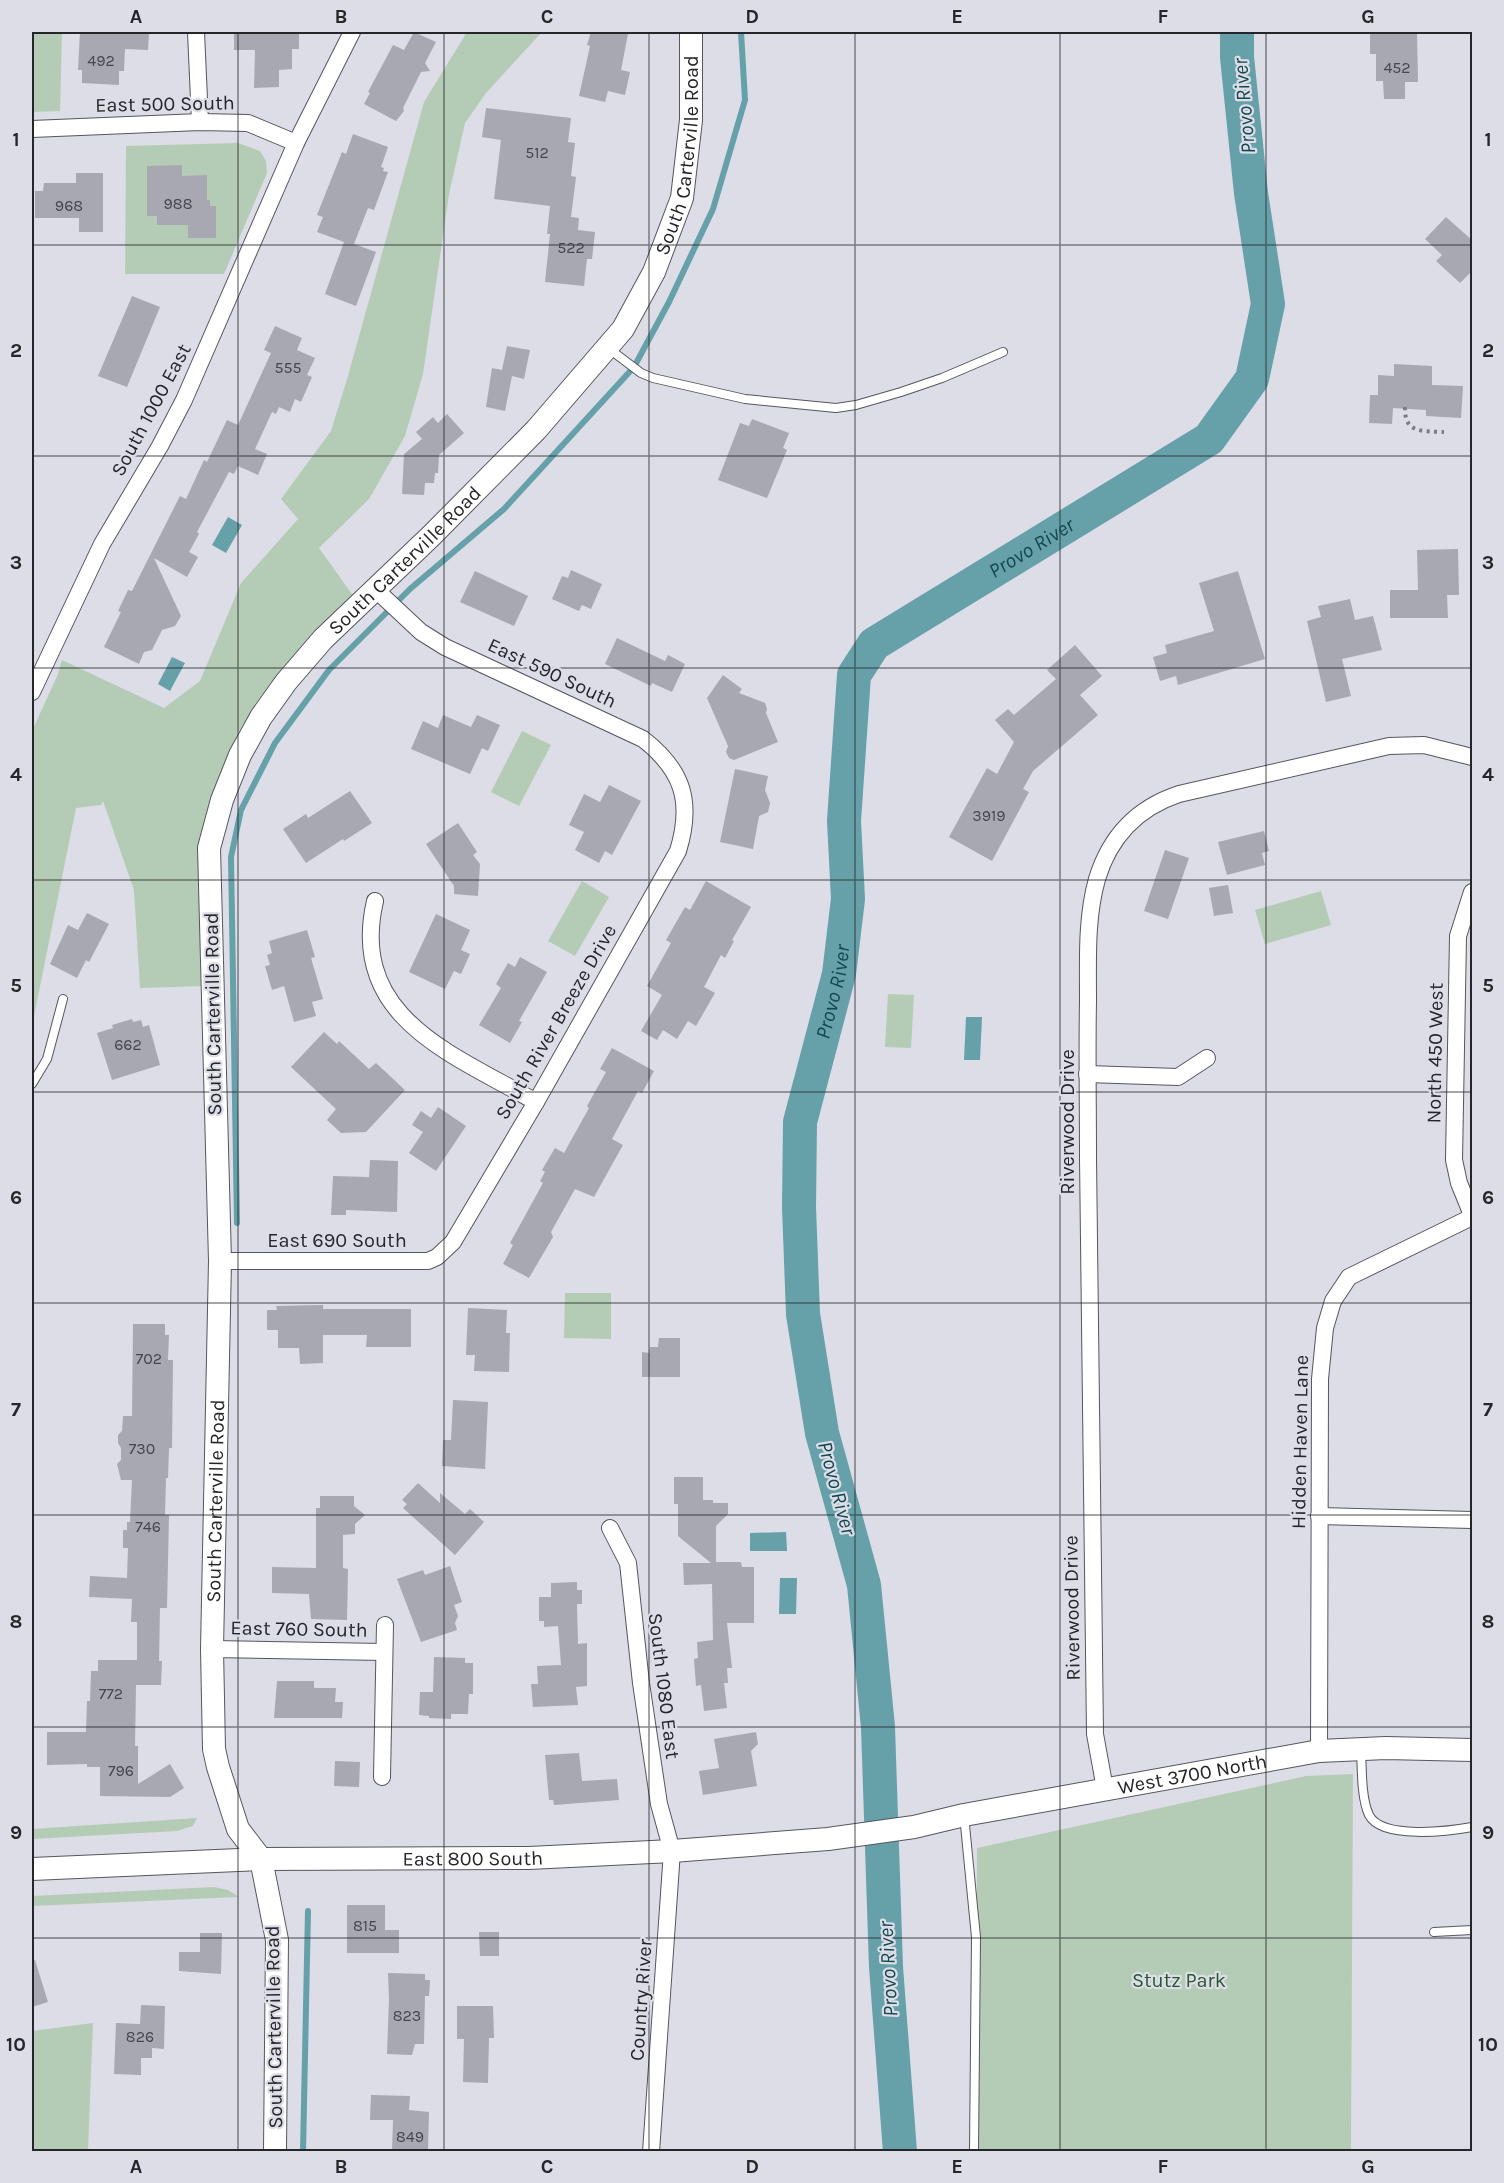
<svg xmlns="http://www.w3.org/2000/svg" width="1504" height="2183" viewBox="0 0 1504 2183" font-family="Karla,sans-serif">
  <rect width="100%" height="100%" fill="#dcdde7"/>
  <!-- green -->
  <g fill="#b4ccb5">
    <path d="M32 32H62L60 111 32 112Z"/>
    <path d="M467 32H542L486 93 465 123 449 194 423 374 405 436 369 499 319 548 354 597 280 672 238 732 208 818 205 986 140 988 134 890 103 801 101 805 76 808 32 1026V731L58 674 62 660 164 708 200 681 241 583 298 519 281 499 331 431 348 376 424 102Z"/>
    <path d="M238 143 260 151 266 161 267 173 224 274H125L126 146Z"/>
    <path d="M522 731 551 745 519 806 491 792Z"/>
    <path d="M582 881 609 897 575 956 548 941Z"/>
    <path d="M1321 891 1331 925 1265 944 1255 910Z"/>
    <path d="M888 994 914 995 911 1048 885 1047Z"/>
    <path d="M565 1293H611V1339L564 1338Z"/>
    <path d="M1353 1774 1351 2151 977 2152V1848L1306 1776Z"/>
    <path d="M197 1818 193 1826 177 1831 32 1839V1829Z"/>
    <path d="M214 1887 228 1890 239 1897 32 1906V1896Z"/>
    <path d="M93 2023 88 2151H32V2031Z"/>
  </g>
  <!-- water -->
  <g fill="#66a0a9">
    <path d="M228 517 242 525 226 553 212 545Z"/>
    <path d="M172 657 185 663 170 691 158 684Z"/>
    <path d="M966 1017H982L980 1060H964Z"/>
    <path d="M786 1532 787 1551H750V1533Z"/>
    <path d="M780 1578H797L796 1614H779Z"/>
  </g>
  <g fill="none" stroke-linecap="round" stroke-linejoin="round">
    <!-- stream -->
    <g stroke="#66a0a9" stroke-width="6">
      <path d="M237 1223 231 857 241 810 275 743 329 670 410 589 504 509 634 367 669 302 713 209 745 100 741 32"/>
      <path d="M303 2152 308 1911"/>
    </g>
    <!-- river -->
    <path stroke="#66a0a9" stroke-width="34" id="s1" d="M900 2152 886 1967 878 1727 864 1585 822 1433 803 1314 799 1207 800 1122 839 974 848 899 844 821 854 675 874 644 1209 439 1252 379 1268 304 1251 193 1237 57V32"/>
  </g>
  <!-- building -->
  <g fill="#a7a8b1">
    <path d="M80 32H149L148 50 125 49 124 71H119V85L82 83V70H78Z"/>
    <path d="M234 32H299V49H292V69L279 70V87L254 88 255 50H234Z"/>
    <path d="M414 32 436 42 425 63 430 71 421 72 403 108 404 111 396 121 364 104 370 93 368 92 393 45 404 50Z"/>
    <path d="M591 32H616L628 34 621 70 630 72 625 95 608 91 605 102 579 96 590 46 587 45Z"/>
    <path d="M1370 32H1417L1418 82H1405V99H1384L1383 81H1376V54H1370Z"/>
    <path d="M486 108 571 118 568 142 575 143 571 176 576 177 571 217 579 218 578 230 595 232 592 259H587L584 286 545 282 550 234H547L550 206 494 199 501 140 482 137Z"/>
    <path d="M353 134 388 147 381 167 384 168 383 171 388 172 374 210 368 208 354 244 376 252 356 306 325 294 344 242 317 232 323 217 317 215 342 152 346 154Z"/>
    <path d="M182 165V176L207 175V200H210V206H216V238H188V225H157V216H147V166Z"/>
    <path d="M76 173H103V232H79V218H35V191H43L44 183H76Z"/>
    <path d="M1446 217 1473 241V270L1460 283 1436 261 1442 255 1425 239Z"/>
    <path d="M132 296 160 307 127 387 98 376Z"/>
    <path d="M275 326 302 338 297 350 315 358 307 375 312 377 301 402 295 399 290 412 279 407 276 414 272 412 255 449 267 454 258 475 238 466 234 474 229 472 197 532 199 534 189 552 198 557 187 577 154 558 181 616 175 626 162 630 152 650 144 652 139 664 104 647 121 612 118 611 128 590 132 591 180 496 186 499 204 460 207 462 227 420 238 425 271 353 264 350Z"/>
    <path d="M507 346 530 350 524 379 512 376 505 411 486 407 492 368 502 370Z"/>
    <path d="M1394 364 1432 366V385L1463 386 1461 418 1426 416V410L1393 408 1392 424 1369 423 1370 395H1378V375L1394 376Z"/>
    <path d="M447 414 464 433 439 455 438 473H435L434 483H425L424 495 402 494 404 454 422 439 416 432 433 417 438 423Z"/>
    <path d="M752 419 789 433 783 448 787 450 767 498 718 480 740 423 749 426Z"/>
    <path d="M1458 549 1459 595H1447L1448 618H1390V590H1418L1417 550Z"/>
    <path d="M571 570 602 584 591 609 582 605 579 611 552 599 562 576 568 578Z"/>
    <path d="M475 571 528 596 514 626 460 602Z"/>
    <path d="M1238 571 1265 659 1178 685 1176 676 1160 681 1153 657 1167 653 1165 645 1214 631 1199 583Z"/>
    <path d="M1350 599 1355 620 1373 616 1382 650 1342 659 1351 696 1326 702 1307 621 1321 617 1318 606Z"/>
    <path d="M617 638 665 661 668 655 685 664 672 692 652 683 651 686 605 664Z"/>
    <path d="M1075 645 1102 676 1080 695 1098 715 1033 771 1023 789 1029 792 992 861 949 837 987 768 997 774 1014 742 995 720 1008 709 1014 715 1056 679 1047 670Z"/>
    <path d="M723 675 742 689 739 693 765 703 767 709 766 713 778 742 734 760 729 758 726 752 728 746 707 698Z"/>
    <path d="M443 715 471 727 477 715 500 725 488 751 482 748 470 774 411 749 423 721 438 728Z"/>
    <path d="M735 769 768 776 765 790 770 803 768 812 759 816 753 849 720 842Z"/>
    <path d="M609 785 641 801 612 855 605 851 599 863 575 850 584 832 569 825 584 794 600 802Z"/>
    <path d="M350 791 372 823 344 841 343 839 306 863 283 829 306 814 308 818Z"/>
    <path d="M458 823 477 852 473 855 480 864 478 896 454 894V886L426 844Z"/>
    <path d="M1264 831 1269 851 1262 853 1265 865 1227 875 1218 842Z"/>
    <path d="M1165 850 1189 858 1168 919 1144 911Z"/>
    <path d="M706 881 751 907 732 940 734 941 725 958 721 955 704 987 715 993 696 1026 688 1021 677 1039 663 1030 657 1040 641 1031 662 995 647 986 671 943 666 940 685 907 690 910Z"/>
    <path d="M1228 885 1233 913 1214 916 1209 888Z"/>
    <path d="M87 913 109 924 89 962 86 960 77 978 50 964 68 925 78 930Z"/>
    <path d="M436 914 470 930 461 950 470 954 461 974 454 971 445 989 409 972Z"/>
    <path d="M307 930 315 957 311 958 323 999 312 1002 316 1016 294 1022 284 986 272 990 265 966 270 965 267 955 272 953 269 941Z"/>
    <path d="M520 957 547 972 519 1021 522 1022 510 1043 479 1025 501 988 496 984 508 963 515 967Z"/>
    <path d="M132 1019 133 1022 141 1020 143 1027 149 1025 160 1065 112 1080 97 1033 113 1028 112 1025Z"/>
    <path d="M324 1032 337 1044 339 1041 369 1069 376 1063 405 1090 366 1132 341 1133 327 1120 336 1109 291 1067Z"/>
    <path d="M612 1048 654 1071 642 1093 638 1091 612 1139 623 1145 594 1197 575 1189 551 1232 553 1237 529 1278 503 1264 513 1245 510 1243 543 1183 540 1181 545 1172 542 1170 555 1148 564 1153 589 1108 587 1106 606 1072 600 1069Z"/>
    <path d="M438 1107 466 1126 436 1171 409 1153 423 1132 412 1125 421 1111 431 1118Z"/>
    <path d="M370 1160 398 1161 397 1212 346 1210V1215H331L333 1176 369 1177Z"/>
    <path d="M323 1305V1309H411V1347H366L367 1335H323V1363L300 1364 299 1348H278V1330H267V1310H277L276 1306Z"/>
    <path d="M468 1308 507 1310 506 1333H510L509 1372 474 1371 475 1355H466Z"/>
    <path d="M133 1324H165V1335H169L168 1360H173L172 1448H169L168 1478H166L165 1515H169L167 1608H160L159 1661H162L161 1685H136L135 1746H138V1784L170 1764 184 1788 170 1797 100 1796V1767H87V1764L47 1765V1732H86L87 1701H90L91 1671H98V1660H137V1622H131L132 1599 89 1597 90 1576 127 1578 128 1548H123V1530H127V1522H130L132 1480H121L117 1464 121 1460V1448L118 1443V1435L122 1431 123 1416H132Z"/>
    <path d="M659 1338H680V1377H642V1352L649 1353 650 1347H658Z"/>
    <path d="M453 1400 488 1402 485 1469 442 1466 443 1440H451Z"/>
    <path d="M674 1477H703V1500H713V1503H728V1514L716 1526V1562H741L742 1567H754V1623H727L732 1668H727L728 1683H724L727 1708 704 1711 701 1685 696 1686 694 1659 698 1658 697 1642 713 1640 712 1584 684 1585 683 1563H711L678 1536V1504H674Z"/>
    <path d="M418 1483 440 1503V1493L465 1514 470 1509 484 1522 455 1555 403 1508 407 1504 402 1500Z"/>
    <path d="M320 1496H354V1506L365 1515 355 1524V1534L343 1535V1568L348 1569 347 1620 311 1619 309 1594 272 1593V1567L316 1568V1508H320Z"/>
    <path d="M450 1566 462 1602 454 1605 458 1616 455 1623 457 1630 421 1642 397 1579 423 1570 425 1575Z"/>
    <path d="M577 1582V1590H582V1604H577L578 1644 587 1643V1686L576 1687 578 1705 533 1707 531 1684H538L537 1666 561 1665 558 1626 544 1627V1621H539V1597H551V1583Z"/>
    <path d="M434 1657 465 1658V1663H473V1694H469L468 1714H451V1719L429 1718V1716L419 1715 420 1692H433Z"/>
    <path d="M277 1681H314V1688H336L335 1702H343L342 1718H274Z"/>
    <path d="M756 1732 758 1744 751 1751 757 1786 703 1795 699 1771 719 1768 714 1739Z"/>
    <path d="M579 1753 582 1781 617 1779 619 1800 554 1805 553 1800H549L545 1755Z"/>
    <path d="M335 1761 360 1762 359 1787 334 1786Z"/>
    <path d="M347 1905H385V1930H399V1953H347Z"/>
    <path d="M479 1932H499V1956H480Z"/>
    <path d="M200 1933H222L221 1974 179 1971V1952H200Z"/>
    <path d="M35 1960 48 2002 32 2007V1961Z"/>
    <path d="M388 1973 425 1974V1980H430L429 1996H425L424 2044H415L412 2055 387 2054 389 1999Z"/>
    <path d="M141 2005 165 2006 164 2049 152 2048V2058H141V2075L114 2074 116 2023 140 2024Z"/>
    <path d="M457 2006H493L494 2038H489L488 2083 463 2082 464 2039H457Z"/>
    <path d="M371 2095 410 2096 409 2110 429 2112 428 2151H392L393 2120H370Z"/>
  </g>
  <g fill="none" stroke-linecap="round" stroke-linejoin="round">
    <defs>
      <g id="lane">
        <path d="M608 348 641 373 653 378 745 399 836 408 856 405 901 392 942 378 1003 352"/>
        <path d="M32 1084 47 1059 63 999"/>
        <path d="M1361 1749C1362 1768 1361 1798 1369 1815 1382 1840 1450 1831 1472 1827"/>
        <path d="M964 1815 976 1937 974 2152"/>
        <path d="M1434 1932 1472 1930"/>
      </g>
      <g id="street">
        <path d="M196 32 200 122"/>
        <path d="M32 129 200 122 248 123 296 143"/>
        <path d="M32 692 102 544 160 446 184 400 296 143 352 32"/>
        <path d="M1472 892 1458 936 1454 1160 1459 1183 1472 1215"/>
        <path d="M375 901C348 1018 453 1054 536 1102"/>
        <path d="M1087 1074 1178 1077 1207 1058"/>
        <path d="M220 1261H428L437 1257 453 1242 536 1102 678 851C693 802 683 770 643 739L445 647 421 632 375 589"/>
        <path d="M1319 1516 1472 1520"/>
        <path d="M610 1528 628 1563 641 1683 659 1804 672 1851 651 2152"/>
        <path d="M212 1649 384 1652"/>
        <path d="M1319 1751 1320 1379 1325 1328 1333 1301 1349 1277 1472 1217"/>
        <path d="M382 1777 385 1625"/>
        <path d="M1105 1789 1095 1734C1093 1542 1090 1350 1088 1158 1088 1106 1087 1053 1088 1001 1088 960 1086 918 1097 879 1110 836 1137 808 1179 794L1389 746 1424 745 1472 757"/>
      </g>
      <g id="secondary">
        <path id="s2" d="M32 1869 261 1859 529 1858 672 1851 828 1839 914 1827 964 1815 1319 1751 1386 1748 1472 1750"/>
        <path id="s3" d="M275 2152 277 1940 261 1859 238 1829 218 1767 214 1749 212 1649 220 1261 209 848 222 800 240 755 261 717 286 682 323 639 431 536 536 430 623 329 654 272 682 198 691 120V32"/>
      </g>
    </defs>
    <!-- lane casing -->
    <use href="#lane" stroke="#55565e" stroke-width="10"/>
    <!-- street casing -->
    <use href="#street" stroke="#55565e" stroke-width="18"/>
    <!-- secondary casing -->
    <use href="#secondary" stroke="#55565e" stroke-width="24"/>
    <!-- path -->
    <path stroke="#7c7d83" stroke-width="4" stroke-dasharray="3 4.5" stroke-linecap="butt" d="M1405 407C1404 434 1423 431 1444 432"/>
    <!-- lane -->
    <use href="#lane" stroke="#fff" stroke-width="8"/>
    <!-- street -->
    <use href="#street" stroke="#fff" stroke-width="16"/>
    <!-- secondary -->
    <use href="#secondary" stroke="#fff" stroke-width="22"/>
  </g>
  <!-- grid -->
  <path fill="none" stroke="#26262a" stroke-width="1.5" stroke-opacity="0.55" d="M238 32V2152M444 32V2152M649 32V2152M855 32V2152M1060 32V2152M1266 32V2152M32 245H1472M32 456H1472M32 668H1472M32 880H1472M32 1092H1472M32 1303H1472M32 1515H1472M32 1727H1472M32 1938H1472"/>
  <g text-anchor="middle" dominant-baseline="central" stroke-width="4.5" stroke-linejoin="round" paint-order="stroke">
    <!-- number labels -->
    <g font-size="16" fill="#46464c">
      <text x="101" y="60">492</text>
      <text x="1397" y="67">452</text>
      <text x="537" y="152">512</text>
      <text x="178" y="203">988</text>
      <text x="69" y="205">968</text>
      <text x="571" y="247">522</text>
      <text x="288" y="367">555</text>
      <text x="989" y="815">3919</text>
      <text x="128" y="1044">662</text>
      <text x="149" y="1358">702</text>
      <text x="142" y="1448">730</text>
      <text x="148" y="1526">746</text>
      <text x="111" y="1693">772</text>
      <text x="121" y="1770">796</text>
      <text x="365" y="1925">815</text>
      <text x="407" y="2015">823</text>
      <text x="140" y="2036">826</text>
      <text x="410" y="2136">849</text>
    </g>
    <!-- street labels -->
    <g font-size="20" fill="#26262a" stroke="#dcdde7">
      <text transform="translate(165 104) rotate(-1)">East 500 South</text>
      <text stroke="none"><textPath href="#s3" startOffset="2176">South Carterville Road</textPath></text>
      <text transform="translate(151 410) rotate(-62)">South 1000 East</text>
      <text stroke="none"><textPath href="#s3" startOffset="1672">South Carterville Road</textPath></text>
      <text transform="translate(552 673) rotate(25)">East 590 South</text>
      <text transform="translate(213 1014) rotate(-91)">South Carterville Road</text>
      <text transform="translate(556 1022) rotate(-60)">South River Breeze Drive</text>
      <text transform="translate(1435 1053) rotate(-89)">North 450 West</text>
      <text transform="translate(1067 1122) rotate(-90)">Riverwood Drive</text>
      <text x="337" y="1240">East 690 South</text>
      <text transform="translate(1300 1442) rotate(-89)">Hidden Haven Lane</text>
      <text stroke="none"><textPath href="#s3" startOffset="664">South Carterville Road</textPath></text>
      <text transform="translate(1072 1608) rotate(-91)">Riverwood Drive</text>
      <text transform="translate(299 1629) rotate(1)">East 760 South</text>
      <text transform="translate(664 1686) rotate(83)">South 1080 East</text>
      <text stroke="none"><textPath href="#s2" startOffset="1167">West 3700 North</textPath></text>
      <text stroke="none"><textPath href="#s2" startOffset="441">East 800 South</textPath></text>
      <text transform="translate(641 2000) rotate(-86)">Country River</text>
      <text transform="translate(274 2027) rotate(-91)">South Carterville Road</text>
    </g>
    <!-- park labels -->
    <g font-size="20" fill="#25582a" stroke="#dcdde7">
      <text x="1179" y="1980">Stutz Park</text>
    </g>
    <!-- water labels -->
    <g font-size="21" font-style="italic" fill="#144850" stroke="#dcdde7">
      <text transform="translate(1244 106) rotate(-95)">Provo River</text>
      <text stroke="none"><textPath href="#s1" startOffset="1713">Provo River</textPath></text>
      <text stroke="none"><textPath href="#s1" startOffset="1173">Provo River</textPath></text>
      <text transform="translate(837 1488) rotate(75)">Provo River</text>
      <text transform="translate(888 1969) rotate(-93)">Provo River</text>
    </g>
  </g>
  <!-- border -->
  <rect width="1504" height="2183" fill="none" stroke="#dcdde7" stroke-width="66"/>
  <rect x="33" y="33" width="1438" height="2117" fill="none" stroke="#26262a" stroke-width="2"/>
  <g font-size="20" text-anchor="middle" font-weight="bold" fill="#26262a">
    <text x="136" y="23">A</text>
    <text x="341" y="23">B</text>
    <text x="547" y="23">C</text>
    <text x="752" y="23">D</text>
    <text x="957" y="23">E</text>
    <text x="1163" y="23">F</text>
    <text x="1368" y="23">G</text>
    <text x="16" y="146">1</text>
    <text x="1488" y="146">1</text>
    <text x="16" y="357">2</text>
    <text x="1488" y="357">2</text>
    <text x="16" y="569">3</text>
    <text x="1488" y="569">3</text>
    <text x="16" y="781">4</text>
    <text x="1488" y="781">4</text>
    <text x="16" y="992">5</text>
    <text x="1488" y="992">5</text>
    <text x="16" y="1204">6</text>
    <text x="1488" y="1204">6</text>
    <text x="16" y="1416">7</text>
    <text x="1488" y="1416">7</text>
    <text x="16" y="1628">8</text>
    <text x="1488" y="1628">8</text>
    <text x="16" y="1839">9</text>
    <text x="1488" y="1839">9</text>
    <text x="16" y="2051">10</text>
    <text x="1488" y="2051">10</text>
    <text x="136" y="2173">A</text>
    <text x="341" y="2173">B</text>
    <text x="547" y="2173">C</text>
    <text x="752" y="2173">D</text>
    <text x="957" y="2173">E</text>
    <text x="1163" y="2173">F</text>
    <text x="1368" y="2173">G</text>
  </g>
</svg>
